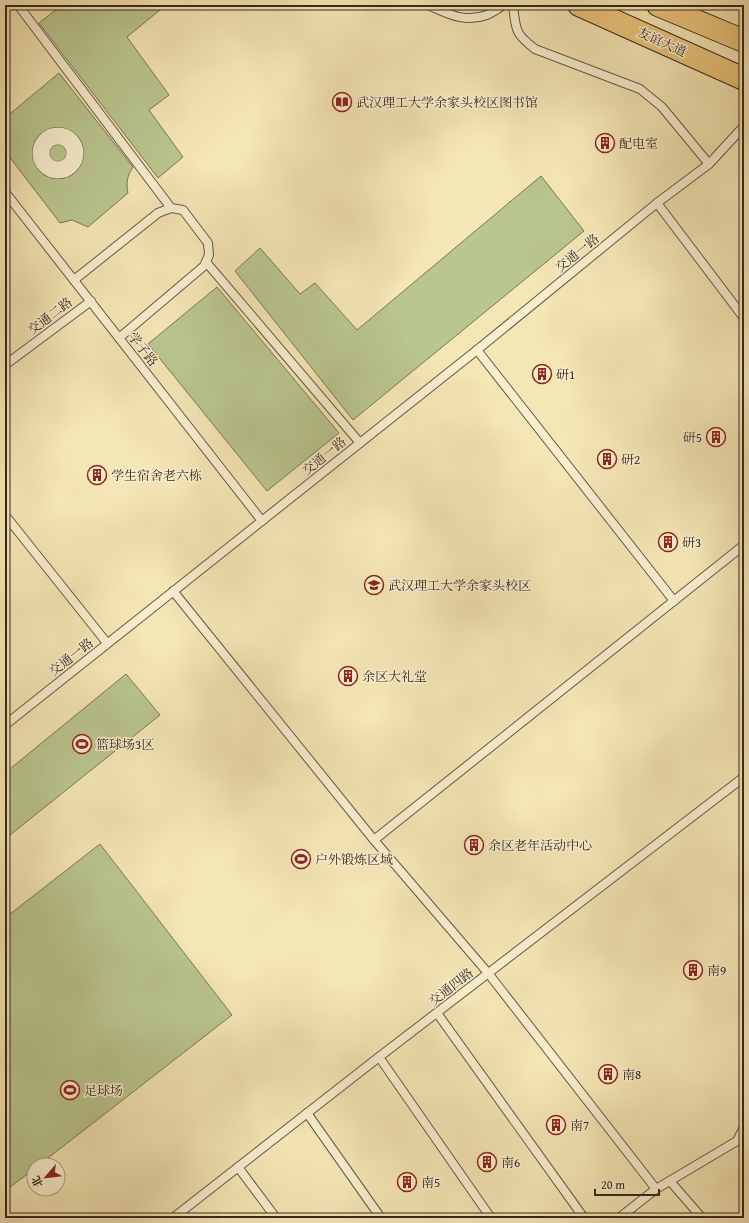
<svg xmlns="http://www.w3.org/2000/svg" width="749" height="1223" viewBox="0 0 749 1223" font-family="'Gentium Book Plus','Noto Serif SC',serif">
  <rect width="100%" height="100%" fill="#f5e6b5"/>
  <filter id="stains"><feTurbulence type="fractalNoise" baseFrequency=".005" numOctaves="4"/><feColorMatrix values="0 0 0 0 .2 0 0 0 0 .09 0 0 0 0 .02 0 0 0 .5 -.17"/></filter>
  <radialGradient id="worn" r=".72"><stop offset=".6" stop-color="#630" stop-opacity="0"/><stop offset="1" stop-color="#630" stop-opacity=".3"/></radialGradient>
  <!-- green -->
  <g fill="#bac68f" stroke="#797755">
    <path d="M62 5H166L127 37 169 95 149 110 183 157 158 178 39 23Z"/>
    <path d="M59 73 133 167C127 176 126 183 128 193L88 227 72 220 60 223 5 151V118Z"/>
    <path d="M541 176 584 231 353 420 235 271 260 248 300 294 315 283 357 330Z"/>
    <path d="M217 287 339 433 267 491 148 344Z"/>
    <path d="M126 674 160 715 5 839V773Z"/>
    <path d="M100 844 232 1015 39 1165H34V1169L5 1191V918Z"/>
  </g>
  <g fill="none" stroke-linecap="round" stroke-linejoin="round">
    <defs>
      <g id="service">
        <path d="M18 5 171 208"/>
        <path d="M428 5C449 14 464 23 487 15 493 12 499 9 503 5"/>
        <path d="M513 5C516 29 514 33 535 49L640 89 662 107 709 164"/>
        <path d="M5 192 262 521"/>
        <path d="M657 203 744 318"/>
        <path d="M206 262 360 443"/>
        <path d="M74 280 158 213 171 208 183 210 208 243 209 255 204 266 119 338"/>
        <path d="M477 350 674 601"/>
        <path d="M5 365 91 301"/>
        <path d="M5 515 107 643"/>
        <path d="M173 591 374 840 488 973 656 1189"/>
        <path d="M5 725 477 350 657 203 709 164 744 126"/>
        <path d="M374 840 744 545"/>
        <path d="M437 1013 584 1218"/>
        <path d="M379 1057 491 1218"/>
        <path d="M307 1113 381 1218"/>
        <path d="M238 1167 276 1218"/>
        <path d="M670 1181 702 1218"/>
        <path d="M173 1218 379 1057 744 777"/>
        <path d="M619 1218 656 1189 737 1141 744 1127"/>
      </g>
      <circle id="minor" cx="58" cy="153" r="17"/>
      <g id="primary">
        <path d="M579 5 744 79"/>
        <path d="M658 5 744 41"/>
      </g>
    </defs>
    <!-- service casing -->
    <use href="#service" stroke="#675842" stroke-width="10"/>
    <!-- minor casing -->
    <use href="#minor" stroke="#675842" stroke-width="18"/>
    <!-- primary casing -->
    <use href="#primary" stroke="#38281b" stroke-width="24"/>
    <!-- service -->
    <use href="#service" stroke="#f8efcf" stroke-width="8"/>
    <!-- minor -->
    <use href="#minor" stroke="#f8efcf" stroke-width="17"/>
    <!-- primary -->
    <use href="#primary" stroke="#eac37a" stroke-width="22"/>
  </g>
  <!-- icons -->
  <defs>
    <symbol id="library-ring" viewBox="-11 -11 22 22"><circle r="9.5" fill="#f8efcf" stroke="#8f2418" stroke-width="1.5"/><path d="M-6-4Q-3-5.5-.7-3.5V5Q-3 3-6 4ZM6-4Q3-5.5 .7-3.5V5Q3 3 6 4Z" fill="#8f2418"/></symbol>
    <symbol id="building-ring" viewBox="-11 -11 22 22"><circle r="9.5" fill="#f8efcf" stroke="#8f2418" stroke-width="1.5"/><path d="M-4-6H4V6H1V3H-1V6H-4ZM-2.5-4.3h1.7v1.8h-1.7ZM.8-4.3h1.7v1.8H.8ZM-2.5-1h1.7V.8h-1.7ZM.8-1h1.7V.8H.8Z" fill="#8f2418"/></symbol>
    <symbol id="university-ring" viewBox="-11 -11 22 22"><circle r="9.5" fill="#f8efcf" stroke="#8f2418" stroke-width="1.5"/><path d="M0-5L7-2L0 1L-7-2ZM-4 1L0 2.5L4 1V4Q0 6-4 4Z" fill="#8f2418"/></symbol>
    <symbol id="stadium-ring" viewBox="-11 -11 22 22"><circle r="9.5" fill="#f8efcf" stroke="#8f2418" stroke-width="1.5"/><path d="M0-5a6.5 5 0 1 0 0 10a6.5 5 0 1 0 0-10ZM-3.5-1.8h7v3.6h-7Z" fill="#8f2418"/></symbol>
  </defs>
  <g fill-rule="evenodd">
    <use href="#library-ring" x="331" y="91" width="22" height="22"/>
    <use href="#building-ring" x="594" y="132" width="22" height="22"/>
    <use href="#building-ring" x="531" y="363" width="22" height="22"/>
    <use href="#building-ring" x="705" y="426" width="22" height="22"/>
    <use href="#building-ring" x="596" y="448" width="22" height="22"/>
    <use href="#building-ring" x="86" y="464" width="22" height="22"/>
    <use href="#building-ring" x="657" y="531" width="22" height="22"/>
    <use href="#university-ring" x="363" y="574" width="22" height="22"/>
    <use href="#building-ring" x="337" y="665" width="22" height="22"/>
    <use href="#stadium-ring" x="71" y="733" width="22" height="22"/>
    <use href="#building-ring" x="463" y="834" width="22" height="22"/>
    <use href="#stadium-ring" x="290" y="848" width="22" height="22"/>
    <use href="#building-ring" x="682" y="959" width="22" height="22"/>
    <use href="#building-ring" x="597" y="1063" width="22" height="22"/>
    <use href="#stadium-ring" x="59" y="1079" width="22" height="22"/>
    <use href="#building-ring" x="545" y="1114" width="22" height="22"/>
    <use href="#building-ring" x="476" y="1151" width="22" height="22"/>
    <use href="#building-ring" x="396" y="1171" width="22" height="22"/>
  </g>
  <g text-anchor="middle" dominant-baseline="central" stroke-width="3" stroke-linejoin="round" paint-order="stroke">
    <!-- street labels -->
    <g font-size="13" fill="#38281b" stroke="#f8efcf">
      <text transform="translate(662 42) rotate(24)">友谊大道</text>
      <text transform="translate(577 253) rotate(-39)">交通一路</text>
      <text transform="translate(50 316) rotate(-37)">交通二路</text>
      <text transform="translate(143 349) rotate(52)">学子路</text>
      <text transform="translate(324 456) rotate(-39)">交通一路</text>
      <text transform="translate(71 657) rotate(-38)">交通一路</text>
      <text transform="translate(451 987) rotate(-38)">交通四路</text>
    </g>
    <!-- poi labels -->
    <g font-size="13" fill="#38281b" stroke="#f8efcf" text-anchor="start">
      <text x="356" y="102">武汉理工大学余家头校区图书馆</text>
      <text x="619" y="143">配电室</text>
      <text x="556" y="374">研1</text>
      <text x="702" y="437" text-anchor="end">研5</text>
      <text x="621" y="459">研2</text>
      <text x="111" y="475">学生宿舍老六栋</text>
      <text x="682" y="542">研3</text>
      <text x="388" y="585">武汉理工大学余家头校区</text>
      <text x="362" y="676">余区大礼堂</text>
      <text x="96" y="744">篮球场3区</text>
      <text x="488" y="845">余区老年活动中心</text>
      <text x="315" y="859">户外锻炼区域</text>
      <text x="707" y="970">南9</text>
      <text x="622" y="1074">南8</text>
      <text x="84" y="1090">足球场</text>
      <text x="570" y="1125">南7</text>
      <text x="501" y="1162">南6</text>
      <text x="421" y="1182">南5</text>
    </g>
  </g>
  <!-- margin -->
  <rect width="749" height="1223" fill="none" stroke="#f5e6b5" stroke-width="20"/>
  <rect x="6" y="6" width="737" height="1211" fill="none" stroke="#38281b" stroke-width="2"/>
  <rect x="10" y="10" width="729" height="1203" fill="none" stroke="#38281b"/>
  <!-- north arrow -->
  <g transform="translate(46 1177) rotate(242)"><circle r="19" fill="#f8efcf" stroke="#ab9f87"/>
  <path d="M0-3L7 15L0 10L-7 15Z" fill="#8f2418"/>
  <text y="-6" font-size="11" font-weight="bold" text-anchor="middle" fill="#38281b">北</text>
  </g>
  <!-- scale -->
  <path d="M595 1189v6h64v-6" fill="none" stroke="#38281b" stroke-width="2"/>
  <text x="601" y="1189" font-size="12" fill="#38281b" stroke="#f8efcf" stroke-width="3" paint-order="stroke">20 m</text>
  <rect width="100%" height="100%" filter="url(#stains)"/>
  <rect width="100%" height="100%" fill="url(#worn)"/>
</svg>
